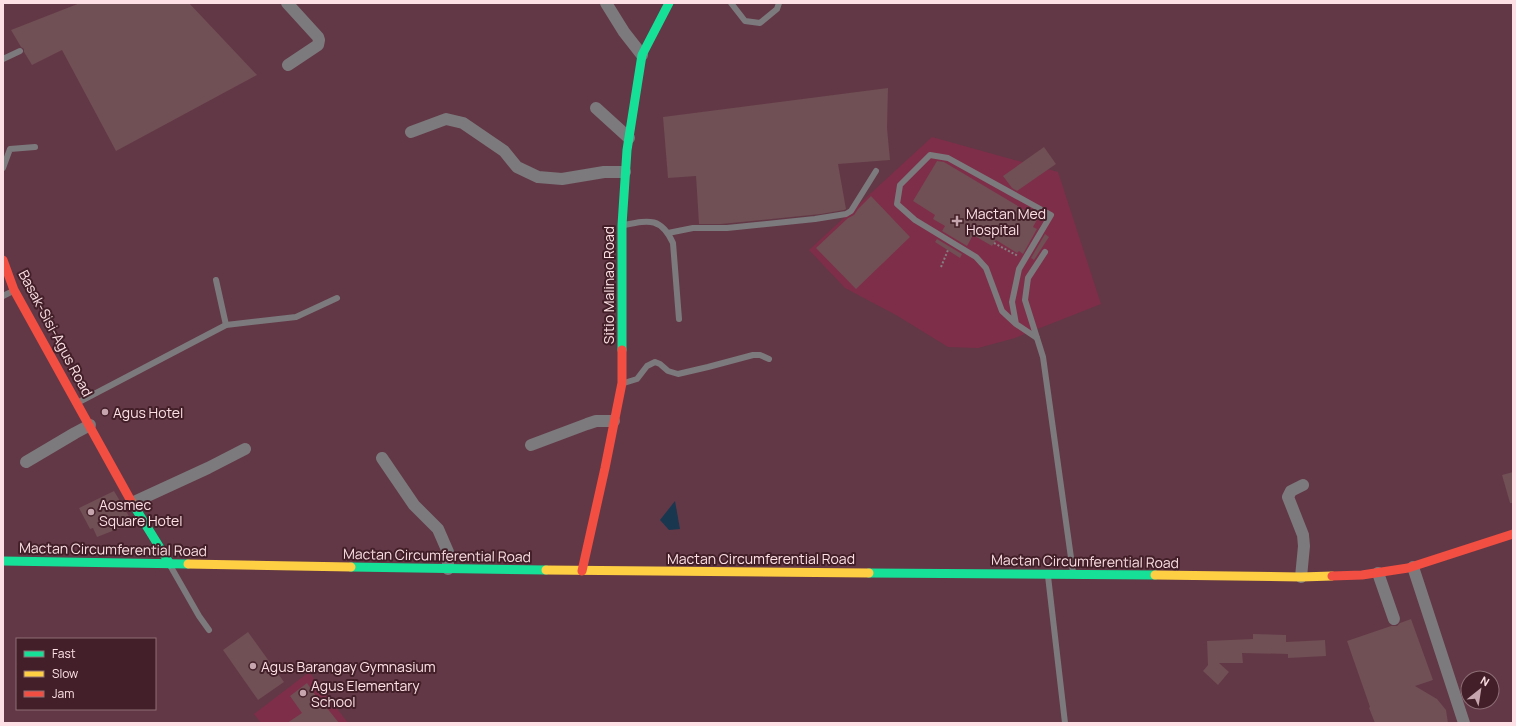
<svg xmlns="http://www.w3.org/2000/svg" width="1516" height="726" viewBox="0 0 1516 726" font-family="Manrope,sans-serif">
  <rect width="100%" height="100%" fill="#623846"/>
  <!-- built -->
  <g fill="#7e2e49">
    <path d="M932 137 1058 172 1101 304 1015 338 978 348 948 347 896 315 845 288 809 250Z"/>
    <path d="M309 672 348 723H261L254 714Z"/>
  </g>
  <!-- water -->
  <path fill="#1a3750" d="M675 501 680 529 669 530 660 520Z"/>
  <!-- building -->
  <g fill="#704f55">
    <path d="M80 3H189L257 75 116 151 62 50 32 65 24 52V49L21 47 11 30Z"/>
    <path d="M888 88 887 128 890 160 838 164 846 209 844 210 821 214 721 224H699L696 176 668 178 663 117Z"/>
    <path d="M1044 147 1056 164 1017 191 1012 188 1003 176Z"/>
    <path d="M937 161 944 162 1038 218 1033 227 1037 229 1023 254 1019 251 1017 253 996 240 992 246 973 235 967 246 942 231 945 226 933 219 935 215 913 201Z"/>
    <path d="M871 196 910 237 856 289 816 248 848 218 854 215 858 209Z"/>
    <path d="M1045 234 1049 237 1034 260 1031 258Z"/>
    <path d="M937 239 962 254 960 258 935 242Z"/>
    <path d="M1513 472V503H1510L1502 475Z"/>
    <path d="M114 491 133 523 97 537 93 528 90 529 79 508Z"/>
    <path d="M1411 619 1433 680 1415 686 1437 699 1446 710 1448 723H1375L1369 708 1370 707 1347 641 1391 626H1397L1400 623Z"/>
    <path d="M248 632 284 682 258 700 223 650Z"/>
    <path d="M1253 634 1286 635V642L1325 640 1326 656 1288 658V654L1242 653 1243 663H1219L1229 672 1218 685 1203 671 1208 665 1207 641 1253 639Z"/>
    <path d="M307 683 318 699 319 698 339 723H287L302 713 290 696Z"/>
  </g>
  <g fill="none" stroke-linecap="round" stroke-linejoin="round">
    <!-- path -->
    <g stroke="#847f81" stroke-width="2" stroke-dasharray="2 2" stroke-linecap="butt">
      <path d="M994 243 1018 256"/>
      <path d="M941 267 948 250"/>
    </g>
    <!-- lane -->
    <g stroke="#7c7a7d" stroke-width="6">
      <path d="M731 3 745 21 760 23 777 9 779 3"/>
      <path d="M3 59 20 51"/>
      <path d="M3 168 10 149 35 147"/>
      <path d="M624 225C649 220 661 217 673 243L679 319"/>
      <path d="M668 233 693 228H727L815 219 846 214 851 211 876 171"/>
      <path d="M216 280 226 325"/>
      <path d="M3 296 13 291"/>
      <path d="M1016 324 1012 302 1019 269 1051 215 948 158 930 155 900 185 897 204 915 220 976 257 986 268 1002 311 1016 324 1037 338 1043 357 1073 572"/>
      <path d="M1037 338 1025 300 1028 278 1045 252"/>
      <path d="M624 383 637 379 647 366 655 362 660 364 668 371 678 374 708 367 753 355H760L769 359"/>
      <path d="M79 402 226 325 296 317 337 298"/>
      <path d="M171 567 199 616 209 630"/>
      <path d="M1048 576 1065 723"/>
    </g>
    <!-- street -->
    <g stroke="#7c7a7d" stroke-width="12">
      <path d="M287 3 318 37 319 40 318 45 288 65"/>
      <path d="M606 3 624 32 642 55"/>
      <path d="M596 108 629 138"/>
      <path d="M411 132 446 119 463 123 504 151 517 167 538 177 562 179 604 172H625"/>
      <path d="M531 445 587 424 596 421H614"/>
      <path d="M382 458 414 505 438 529 448 552V569"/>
      <path d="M26 462 75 433 90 425"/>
      <path d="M132 503 208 468 245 449"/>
      <path d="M1413 567 1464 723"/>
      <path d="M1378 573 1394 619"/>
      <path d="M1301 577 1304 546 1303 535 1288 497 1291 491 1303 485"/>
    </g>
    <!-- fast -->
    <g stroke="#16e098" stroke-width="9">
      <path d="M622 350V225L627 150 642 55 669 3"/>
      <path d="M131 501 170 564"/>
      <path d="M3 561 188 564"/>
      <path d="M351 567 546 570"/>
      <path d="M869 573 1155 575"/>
    </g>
    <!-- slow -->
    <g stroke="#ffcf43" stroke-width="9">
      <path d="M188 564 351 567"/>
      <path d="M546 570 869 573"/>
      <path d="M1155 575 1301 577 1332 576"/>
    </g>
    <!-- jam -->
    <g stroke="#f24e42" stroke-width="9">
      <path d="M3 260 14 290 131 501"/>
      <path d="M582 571 605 468 622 383V350"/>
      <path d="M1332 576 1362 575 1408 568 1513 534"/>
    </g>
  </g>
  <!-- markers -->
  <g fill="#c7a5ae" stroke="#432029" stroke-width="1.5">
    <path d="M955 215h4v4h4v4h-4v4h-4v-4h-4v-4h4z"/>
    <circle cx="105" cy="412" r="4"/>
    <circle cx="91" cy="512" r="4"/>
    <circle cx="253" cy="666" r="4"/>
    <circle cx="303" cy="693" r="4"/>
  </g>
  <g text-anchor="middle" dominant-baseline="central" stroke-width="4" stroke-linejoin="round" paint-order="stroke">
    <!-- poi labels -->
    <g font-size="14" fill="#fde0e6" stroke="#432029" text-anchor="start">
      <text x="966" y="213">Mactan Med<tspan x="966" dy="16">Hospital</tspan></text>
      <text x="113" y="412">Agus Hotel</text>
      <text x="99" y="504">Aosmec<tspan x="99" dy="16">Square Hotel</tspan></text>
      <text x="261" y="666">Agus Barangay Gymnasium</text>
      <text x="311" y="685">Agus Elementary<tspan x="311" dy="16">School</tspan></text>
    </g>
    <!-- street labels -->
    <g font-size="14" fill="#fde0e6" stroke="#432029">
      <text transform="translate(608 285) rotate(-90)">Sitio Malinao Road</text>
      <text transform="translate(56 333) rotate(62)">Basak-Sisi-Agus Road</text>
      <text transform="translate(113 549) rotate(1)">Mactan Circumferential Road</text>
      <text transform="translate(437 555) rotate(1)">Mactan Circumferential Road</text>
      <text x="761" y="558">Mactan Circumferential Road</text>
      <text transform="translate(1085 561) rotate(1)">Mactan Circumferential Road</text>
    </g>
  </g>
  <!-- border -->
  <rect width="1516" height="726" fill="none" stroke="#fde0e6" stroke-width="8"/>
  <!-- legend -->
  <rect x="16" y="638" width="140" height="72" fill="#432029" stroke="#8d6d75"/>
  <rect x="24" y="651" width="20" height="6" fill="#16e098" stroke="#8d6d75"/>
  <text x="52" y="658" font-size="12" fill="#fde0e6">Fast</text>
  <rect x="24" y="671" width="20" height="6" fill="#ffcf43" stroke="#8d6d75"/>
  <text x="52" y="678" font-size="12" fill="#fde0e6">Slow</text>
  <rect x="24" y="691" width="20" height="6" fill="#f24e42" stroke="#8d6d75"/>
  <text x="52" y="698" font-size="12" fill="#fde0e6">Jam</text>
  <!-- north arrow -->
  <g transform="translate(1480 690) rotate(30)"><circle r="19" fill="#432029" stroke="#8d6d75"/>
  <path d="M0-3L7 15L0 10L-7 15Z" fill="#c7a5ae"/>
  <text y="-6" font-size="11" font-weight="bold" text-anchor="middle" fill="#fde0e6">N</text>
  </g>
</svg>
